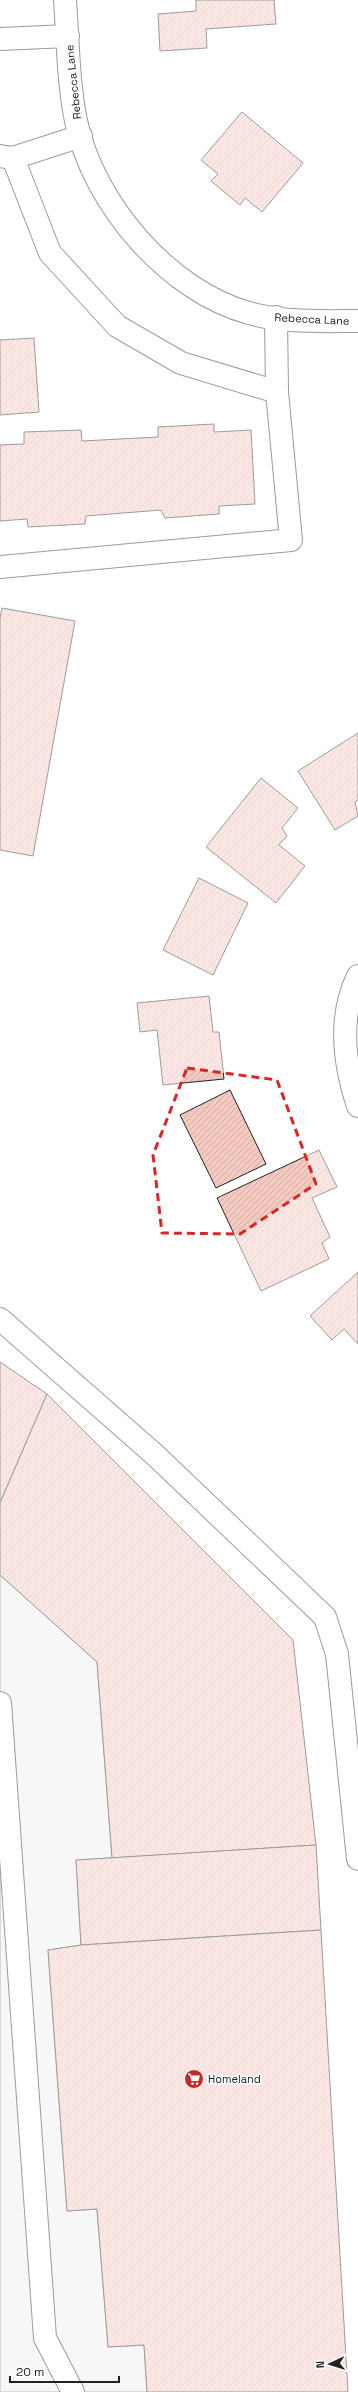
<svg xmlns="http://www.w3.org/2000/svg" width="358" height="2392" viewBox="0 0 358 2392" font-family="'Space Grotesk',sans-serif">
  <defs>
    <pattern id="building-hatch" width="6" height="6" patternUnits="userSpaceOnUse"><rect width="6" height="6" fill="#f3c9c0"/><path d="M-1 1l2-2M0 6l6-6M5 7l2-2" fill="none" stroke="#d0aca5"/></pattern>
  </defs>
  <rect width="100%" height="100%" fill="#fff"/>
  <!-- parking -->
  <path fill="#ededed" stroke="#6f6f6f" d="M0 1575 97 1662 112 1858 76 1860 81 1945 48 1950 67 2211 97 2209 108 2347 144 2345 147 2392H0Z"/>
  <!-- building -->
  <g fill="url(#building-hatch)" stroke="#222">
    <path d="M196 0H274L276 24 206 29 207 48 160 51 158 14 196 11Z"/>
    <path d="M242 112 303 163 262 212 245 198 240 205 211 181 218 174 201 160Z"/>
    <path d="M34 338 39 412 0 415V340Z"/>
    <path d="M214 424V432L251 430 255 504 219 506V514L165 518 161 510 86 516 85 524 28 527 27 519 0 521V445L24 444V432L81 430 82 441 158 437V427Z"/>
    <path d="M2 608 75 621 33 856 0 850V618Z"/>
    <path d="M358 733V800L355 802 358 816 335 830 298 771Z"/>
    <path d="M261 778 298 808 282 828 287 836 279 845 305 866 276 903 206 847Z"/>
    <path d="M199 878 248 903 213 975 163 950Z"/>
    <path d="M209 996 213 1032H219L224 1079 163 1085 157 1030 140 1032 137 1003Z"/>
    <path d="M230 1090 266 1164 216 1188 180 1115Z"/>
    <path d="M319 1150 337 1187 312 1198 330 1237 322 1243 329 1259 261 1291 217 1198Z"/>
    <path d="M358 1272V1344L344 1329 332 1340 310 1316Z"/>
    <path d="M0 1362 47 1394 0 1503Z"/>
    <path d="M47 1394 293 1640 316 1845 112 1858 97 1662 0 1575V1503Z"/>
    <path d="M316 1845 321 1930 81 1945 76 1860Z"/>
    <path d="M321 1930 348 2392H147L144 2345 108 2347 97 2209 67 2211 48 1950 81 1945Z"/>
  </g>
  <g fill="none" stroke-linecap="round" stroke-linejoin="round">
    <defs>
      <g id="minor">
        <path d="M65 0C68 40 68 82 76 121 93 203 168 291 249 313 284 323 322 321 358 321"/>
        <path d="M0 39 68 36"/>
        <path d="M0 156 13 158 81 136"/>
        <path d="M13 158 50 253 117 326 181 363 277 392"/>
        <path d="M0 567 291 540 277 392 276 317"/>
        <path d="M358 976C338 1017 344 1064 358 1106"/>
        <path d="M0 1319 154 1454 325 1617 337 1654 358 1859"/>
        <path d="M0 1703 45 2338 73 2392"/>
      </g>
    </defs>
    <!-- minor casing -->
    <use href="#minor" stroke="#222" stroke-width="24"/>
    <!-- minor -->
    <use href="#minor" stroke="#fff" stroke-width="22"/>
  </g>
  <!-- marked area -->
  <path d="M0 0H358V2392H0ZM187 1068 277 1080 316 1184 240 1234 162 1233 153 1155Z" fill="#fff" fill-opacity=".55" fill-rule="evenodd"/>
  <path fill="none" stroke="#d62828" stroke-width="3" stroke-dasharray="8 5" stroke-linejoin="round" d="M187 1068 277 1080 316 1184 240 1234 162 1233 153 1155Z"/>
  <!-- icons -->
  <defs>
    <symbol id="supermarket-disc" viewBox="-11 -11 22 22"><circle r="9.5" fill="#c62828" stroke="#fff"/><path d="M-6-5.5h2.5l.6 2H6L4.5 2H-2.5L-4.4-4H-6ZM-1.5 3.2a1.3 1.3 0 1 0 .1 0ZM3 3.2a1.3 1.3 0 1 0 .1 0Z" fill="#fff"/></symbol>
  </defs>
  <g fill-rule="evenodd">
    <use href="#supermarket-disc" x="183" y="2068" width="22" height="22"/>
  </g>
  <g text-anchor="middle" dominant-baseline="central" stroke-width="3" stroke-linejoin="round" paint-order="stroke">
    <!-- street labels -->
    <g font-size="11" fill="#222" stroke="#fff">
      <text transform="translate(73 82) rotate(-96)">Rebecca Lane</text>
      <text transform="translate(312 319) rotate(3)">Rebecca Lane</text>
    </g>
    <!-- poi labels -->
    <g font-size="11" fill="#222" stroke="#fff" text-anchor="start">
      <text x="208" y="2079">Homeland</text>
    </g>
  </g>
  <!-- north arrow -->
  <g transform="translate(330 2364) rotate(266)" stroke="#ffffff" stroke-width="3" paint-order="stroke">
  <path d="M0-3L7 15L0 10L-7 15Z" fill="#222222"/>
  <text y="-6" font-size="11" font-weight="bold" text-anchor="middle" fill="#222222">N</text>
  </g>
  <!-- scale -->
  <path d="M10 2376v6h109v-6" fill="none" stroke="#222222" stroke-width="2"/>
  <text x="16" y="2376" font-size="12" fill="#222222" stroke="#ffffff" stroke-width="3" paint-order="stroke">20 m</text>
</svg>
